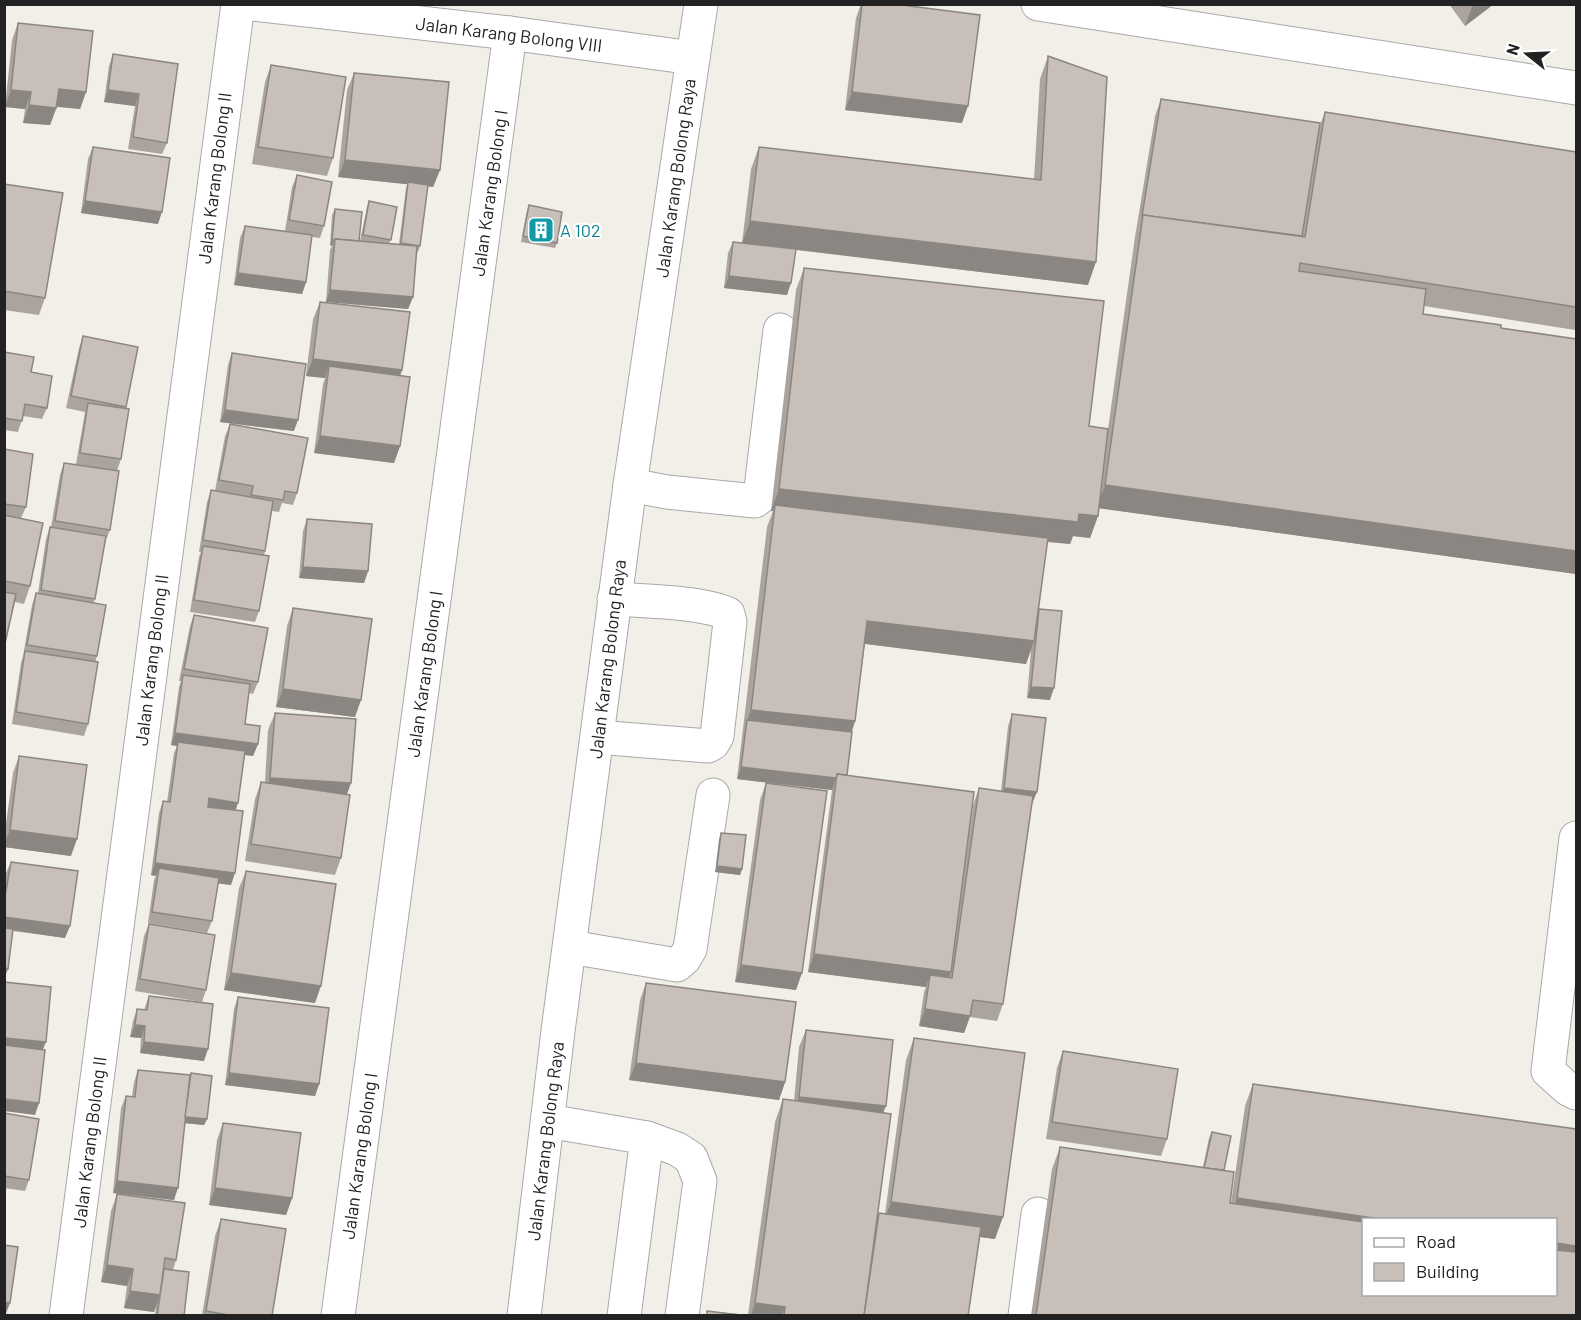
<svg xmlns="http://www.w3.org/2000/svg" width="1581" height="1320" viewBox="0 0 1581 1320" font-family="Barlow,sans-serif">
  <rect width="100%" height="100%" fill="#f2efe9"/>
  <g fill="none" stroke-linecap="round" stroke-linejoin="round">
    <defs>
      <g id="minor">
        <path d="M253 4 510 33 693 58"/>
        <path d="M1038 4 1576 88"/>
        <path d="M630 485 667 492 755 501 760 497 780 330"/>
        <path d="M597 737 708 746 713 743 717 736 730 622 728 614C704 602 644 601 614 599"/>
        <path d="M1576 838 1548 1071 1568 1089 1576 1093"/>
        <path d="M570 947 677 965 684 959 690 949 713 795"/>
        <path d="M548 1121 647 1138 677 1149 691 1158 700 1181 682 1316"/>
        <path d="M66 1316 238 4"/>
        <path d="M338 1316 510 33"/>
        <path d="M524 1316 558 1031 630 485 701 4"/>
        <path d="M624 1316 647 1138"/>
        <path d="M1025 1316 1038 1214"/>
      </g>
    </defs>
    <!-- minor casing -->
    <use href="#minor" stroke="#a9a9a9" stroke-width="35"/>
    <!-- minor -->
    <use href="#minor" stroke="#fff" stroke-width="33"/>
  </g>
  <!-- wall -->
  <g fill="#aba49e">
    <path d="M861 4H894L962 123 845 110 856 18Z"/>
    <path d="M1449 4H1494L1465 26Z"/>
    <path d="M18 23 86 92 80 109 57 107 50 125 23 123 25 109 5 107 12 40Z"/>
    <path d="M113 54 167 143 162 154 128 149 135 106 104 102 109 66Z"/>
    <path d="M1048 56 1088 285 796 250 787 295 724 288 728 253 733 242 742 243 751 169 759 147 1034 179 1040 79Z"/>
    <path d="M271 65 333 158 327 176 252 164 265 82Z"/>
    <path d="M354 73 440 170 433 187 428 186 420 246 418 252H417L413 297 408 309 326 302 330 250 332 246 330 245 332 215 335 209 359 241H360L367 207 369 201 391 240 389 243 399 244 406 188 408 184 338 177 347 90Z"/>
    <path d="M1161 99 1320 125 1325 112 1576 152V327L1575 330 1424 306 1423 314 1501 328 1576 574 1099 508 1098 516 1090 538 1073 536 1070 544 1047 542 1039 609 1050 700 1027 698 1031 650 1026 664 865 644 855 721 852 732 847 775 966 856 973 805 979 788 1001 791 1008 726 1012 714 1032 804 1003 1004 997 1021 970 1017 964 1033 919 1026 924 992 926 987 808 972 832 790 737 779 767 527 773 511H771L796 290 804 268 1089 426 1108 429 1135 237 1155 116Z"/>
    <path d="M93 147 158 224 81 213 88 159Z"/>
    <path d="M297 175 324 226 320 238 312 237 306 282 302 294 234 285 240 238 245 226 285 231 292 187Z"/>
    <path d="M4 184 45 298 39 315 4 310Z"/>
    <path d="M529 205 557 243 555 248 521 242 527 211Z"/>
    <path d="M320 302 402 370 400 376V446L394 463 314 453 323 384 325 378 306 376 313 319Z"/>
    <path d="M83 336 138 347 125 409 121 459 117 471 76 464 85 412 66 408 79 348Z"/>
    <path d="M4 352 31 372 47 408 42 419 23 416 18 432 4 430Z"/>
    <path d="M232 353 294 431 220 422 228 365Z"/>
    <path d="M230 424 297 493 293 505 282 503 279 512 272 511 265 551 264 556 259 611 255 622 190 612 199 557 201 552H199L207 502 211 490 215 491 225 436Z"/>
    <path d="M4 449 26 507 21 518 30 586 24 604 15 602 4 648Z"/>
    <path d="M64 463 110 530 105 542 94 603 97 656 95 662 88 724 84 736 12 724 21 663 23 656 32 605 36 593H38L46 539 50 527H51L60 475Z"/>
    <path d="M307 519 368 571 364 583 299 578 303 531Z"/>
    <path d="M293 608 355 717 276 707 287 626Z"/>
    <path d="M194 615 258 682 253 694 249 693 245 724 258 744 253 756 245 755 236 810 231 885 218 883 212 921 207 933 148 923 154 880 156 876 151 875 159 813 163 801 167 802 174 753 177 746 171 745 179 687 181 681H179L190 626Z"/>
    <path d="M275 713 347 795 341 858 335 875 245 861 255 799 261 782H265L268 730Z"/>
    <path d="M19 756 71 856 4 847V838L13 773Z"/>
    <path d="M766 783 796 990 735 982 760 800Z"/>
    <path d="M721 833 742 869 740 875 715 872 719 839Z"/>
    <path d="M11 862 65 938 13 931 4 979V886L6 873Z"/>
    <path d="M246 871 315 1003 224 990 239 888Z"/>
    <path d="M149 924 206 990 202 1002 135 991 144 936Z"/>
    <path d="M646 983 785 1082 779 1100 629 1080 640 1000Z"/>
    <path d="M149 996 204 1061 140 1053 141 1038 130 1037 133 1021 137 1009 144 1010Z"/>
    <path d="M238 997 319 1084 315 1096 225 1085 234 1009Z"/>
    <path d="M806 1030 883 1113 877 1219 879 1213 885 1214 906 1060 914 1038 995 1239 980 1237 968 1316H706L707 1311 748 1315 775 1122 783 1099 794 1101 799 1047Z"/>
    <path d="M1063 1051 1167 1139 1161 1156 1046 1139 1057 1068Z"/>
    <path d="M138 1070 190 1076 191 1073 207 1119 204 1125 185 1123 174 1200 113 1193 121 1108 126 1096H132L134 1082Z"/>
    <path d="M1253 1084 1576 1316H1031L1052 1169 1060 1147 1203 1167 1209 1138 1212 1132 1224 1170 1230 1203H1231L1245 1106Z"/>
    <path d="M4 1113 29 1180 25 1191 4 1188Z"/>
    <path d="M223 1123 292 1198 286 1215 209 1205 217 1140Z"/>
    <path d="M117 1194 176 1260 173 1270 184 1316H155L156 1306 154 1312 124 1308 127 1286 101 1282 111 1211Z"/>
    <path d="M221 1219 272 1316H202L215 1236Z"/>
  </g>
  <!-- shaded-wall -->
  <g fill="#8b8681">
    <path d="M1473 4H1494L1465 26Z"/>
    <path d="M59 89 86 92 80 109 52 106Z"/>
    <path d="M11 90 31 92 25 109 5 107Z"/>
    <path d="M108 90 139 94 135 106 104 102Z"/>
    <path d="M852 92 968 106 962 123 845 110Z"/>
    <path d="M29 105 56 108 50 125 23 123Z"/>
    <path d="M345 160 440 170 433 187 338 177Z"/>
    <path d="M85 201 162 212 158 224 81 213Z"/>
    <path d="M750 221 1096 262 1088 285 742 243Z"/>
    <path d="M332 240H334L332 246 330 245Z"/>
    <path d="M238 273 306 282 302 294 234 285Z"/>
    <path d="M729 276 791 283 787 295 724 288Z"/>
    <path d="M330 290 413 297 408 309 326 302Z"/>
    <path d="M313 359 402 370 396 387 329 366 325 378 306 376Z"/>
    <path d="M225 410 298 420 294 431 220 422Z"/>
    <path d="M320 436 400 446 394 463 314 453Z"/>
    <path d="M1105 485 1576 551V574L1097 508Z"/>
    <path d="M779 489 1079 514 1098 516 1090 538 1073 536 1070 544 774 511 775 505 773 511H771Z"/>
    <path d="M303 567 368 571 364 583 299 578Z"/>
    <path d="M867 621 1034 641 1026 664 859 643Z"/>
    <path d="M1031 687 1054 688 1050 700 1027 698Z"/>
    <path d="M283 689 361 700 355 717 276 707Z"/>
    <path d="M751 710 855 721 847 744 747 720 743 732Z"/>
    <path d="M175 733 258 744 253 756 178 746V742L177 746 171 745Z"/>
    <path d="M741 767 836 778 832 790 737 779Z"/>
    <path d="M270 778 351 783 345 800 264 795Z"/>
    <path d="M1004 788 1037 792 1032 804 1000 800Z"/>
    <path d="M209 798 238 803 234 814 205 810Z"/>
    <path d="M10 830 77 839 71 856 4 847V844Z"/>
    <path d="M155 863 235 873 231 885 158 876 159 868 156 876 151 875Z"/>
    <path d="M717 866 742 869 740 875 715 872Z"/>
    <path d="M4 917 70 926 65 938 4 929Z"/>
    <path d="M814 954 951 972 945 989 930 975 926 987 808 972Z"/>
    <path d="M741 965 802 973 796 990 735 982Z"/>
    <path d="M4 968 8 969 4 979Z"/>
    <path d="M231 973 321 986 315 1003 224 990Z"/>
    <path d="M925 1009 970 1016 964 1033 919 1026Z"/>
    <path d="M135 1025 145 1026 141 1038 130 1037Z"/>
    <path d="M4 1038 46 1042 41 1054 4 1050Z"/>
    <path d="M144 1042 208 1049 204 1061 140 1053Z"/>
    <path d="M636 1063 785 1082 779 1100 629 1080Z"/>
    <path d="M229 1073 319 1084 315 1096 225 1085Z"/>
    <path d="M799 1097 886 1106 879 1123 792 1114Z"/>
    <path d="M4 1099 39 1103 35 1115 4 1111Z"/>
    <path d="M185 1117 207 1119 204 1125 183 1123Z"/>
    <path d="M117 1181 178 1188 174 1200 113 1193Z"/>
    <path d="M215 1188 292 1198 286 1215 209 1205Z"/>
    <path d="M1237 1198 1387 1220H1364V1240L1229 1221Z"/>
    <path d="M891 1202 1003 1217 995 1239 883 1224Z"/>
    <path d="M1556 1243 1576 1246V1269L1556 1267Z"/>
    <path d="M107 1265 133 1269 127 1286 101 1282Z"/>
    <path d="M130 1291 160 1295 154 1312 124 1308Z"/>
    <path d="M4 1302 10 1303 5 1316H4Z"/>
    <path d="M755 1303 785 1307 782 1316H751Z"/>
  </g>
  <!-- building -->
  <g fill="#c7bfb8" stroke="#8b8681" stroke-width="1.5">
    <path d="M862 4H894L980 15 968 106 852 92Z"/>
    <path d="M18 23 93 31 86 92 59 89 56 108 29 105 31 92 11 90Z"/>
    <path d="M113 54 178 64 167 143 133 137 139 94 108 90Z"/>
    <path d="M1048 56 1107 77 1096 262 750 221 759 147 1041 180Z"/>
    <path d="M271 65 346 77 333 158 258 147Z"/>
    <path d="M354 73 449 82 440 170 345 160Z"/>
    <path d="M1161 99 1320 123 1302 236 1143 215V216H1142Z"/>
    <path d="M1325 112 1576 152V307L1300 263 1299 271 1426 289 1423 314 1501 325V328L1576 339V551L1105 485 1143 215 1305 237Z"/>
    <path d="M93 147 170 158 162 212 85 201Z"/>
    <path d="M297 175 332 182 324 226 289 220Z"/>
    <path d="M408 182 428 185 420 246 401 243Z"/>
    <path d="M4 184 63 193 45 298 4 291Z"/>
    <path d="M369 201 397 207 391 240 363 235Z"/>
    <path d="M529 205 562 212 557 243 523 236Z"/>
    <path d="M335 209 362 212 359 241 335 239V240H332Z"/>
    <path d="M245 226 312 235 306 282 238 273Z"/>
    <path d="M335 239 417 246 413 297 330 290Z"/>
    <path d="M733 242 796 249 791 283 729 276Z"/>
    <path d="M804 268 1104 301 1089 426 1108 429 1098 516 1079 514 1078 522 779 489Z"/>
    <path d="M320 302 410 312 402 370 313 359Z"/>
    <path d="M83 336 138 347 126 407 71 396Z"/>
    <path d="M4 352 34 357 31 372 52 376 47 408 25 404 22 421 4 418Z"/>
    <path d="M232 353 306 364 298 420 225 410Z"/>
    <path d="M329 366 410 377 400 446 320 436Z"/>
    <path d="M88 403 129 409 121 459 80 453Z"/>
    <path d="M230 424 308 438 297 493 285 491 283 500 251 495 253 486 219 480Z"/>
    <path d="M4 449 33 454 26 507 4 504Z"/>
    <path d="M64 463 119 471 110 530 55 521Z"/>
    <path d="M211 490 273 501 265 551 203 540Z"/>
    <path d="M775 505 1048 538 1034 641 867 621 855 721 751 710Z"/>
    <path d="M4 515 43 523 30 586 4 581Z"/>
    <path d="M307 519 372 524 368 571 303 567Z"/>
    <path d="M50 527 106 536 95 599 41 590Z"/>
    <path d="M203 546 269 556 259 611 194 600Z"/>
    <path d="M4 592 16 594 4 648Z"/>
    <path d="M36 593 106 605 97 656 27 645Z"/>
    <path d="M293 608 372 619 361 700 283 689Z"/>
    <path d="M1039 609 1062 611 1054 688 1031 687Z"/>
    <path d="M194 615 268 628 258 682 184 669Z"/>
    <path d="M25 651 98 662 88 724 16 712Z"/>
    <path d="M183 675 250 684 245 724 260 726 258 744 175 733Z"/>
    <path d="M275 713 356 719 351 783 270 778Z"/>
    <path d="M1012 714 1046 718 1037 792 1004 788Z"/>
    <path d="M747 720 852 732 847 775 837 774 836 778 741 767Z"/>
    <path d="M178 742 245 751 238 803 209 798 208 807 243 811 235 873 155 863 163 801 170 802Z"/>
    <path d="M19 756 87 765 77 839 10 830Z"/>
    <path d="M837 774 974 792 951 972 814 954Z"/>
    <path d="M261 782 350 795 341 858 251 844Z"/>
    <path d="M766 783 827 791 802 973 741 965Z"/>
    <path d="M979 788 1033 796 1003 1004 973 1000 970 1016 925 1009 930 975 952 978Z"/>
    <path d="M721 833 746 835 742 869 717 866Z"/>
    <path d="M11 862 78 871 70 926 4 917V902Z"/>
    <path d="M159 868 219 878 212 921 152 912Z"/>
    <path d="M246 871 336 884 321 986 231 973Z"/>
    <path d="M149 924 215 935 206 990 140 979Z"/>
    <path d="M4 928 13 929 8 969 4 968Z"/>
    <path d="M4 982 51 987 46 1042 4 1038Z"/>
    <path d="M646 983 796 1002 785 1082 636 1063Z"/>
    <path d="M149 996 213 1004 208 1049 144 1042 145 1026 135 1025 137 1009 147 1010Z"/>
    <path d="M238 997 329 1008 319 1084 229 1073Z"/>
    <path d="M806 1030 893 1040 886 1106 799 1097Z"/>
    <path d="M914 1038 1025 1053 1003 1217 891 1202Z"/>
    <path d="M4 1045 45 1050 39 1103 4 1099Z"/>
    <path d="M1063 1051 1178 1069 1167 1139 1052 1122Z"/>
    <path d="M138 1070 190 1075 178 1188 117 1181 126 1096 135 1097Z"/>
    <path d="M191 1073 212 1076 207 1119 185 1117Z"/>
    <path d="M1253 1084 1576 1129V1246L1556 1243V1220H1387L1237 1198Z"/>
    <path d="M783 1099 891 1114 864 1316H784L785 1307 755 1303Z"/>
    <path d="M4 1113 39 1119 29 1180 4 1176Z"/>
    <path d="M223 1123 301 1133 292 1198 215 1188Z"/>
    <path d="M1212 1132 1231 1136 1224 1170 1204 1168Z"/>
    <path d="M1060 1147 1234 1172 1230 1203 1364 1222V1294H1556V1250L1576 1252V1316H1036Z"/>
    <path d="M117 1194 185 1203 176 1260 165 1258 160 1295 130 1291 133 1269 107 1265Z"/>
    <path d="M879 1213 981 1227 968 1316H864Z"/>
    <path d="M221 1219 286 1229 272 1316H234L206 1311Z"/>
    <path d="M4 1245 18 1247 10 1303 4 1302Z"/>
    <path d="M164 1269 189 1272 184 1316H157Z"/>
    <path d="M707 1311 749 1316H707Z"/>
  </g>
  <!-- icons -->
  <defs>
    <symbol id="building-square" viewBox="-11 -11 22 22"><rect x="-9" y="-9" width="18" height="18" rx="4" fill="#0f9aa8" stroke="#fff"/><path d="M-4-6H4V6H1V3H-1V6H-4ZM-2.5-4.3h1.7v1.8h-1.7ZM.8-4.3h1.7v1.8H.8ZM-2.5-1h1.7V.8h-1.7ZM.8-1h1.7V.8H.8Z" fill="#fff"/></symbol>
  </defs>
  <g fill-rule="evenodd">
    <use href="#building-square" x="526" y="215" width="30" height="30"/>
  </g>
  <g text-anchor="middle" dominant-baseline="central" stroke-width="4.5" stroke-linejoin="round" paint-order="stroke">
    <!-- street labels -->
    <g font-size="18" fill="#222" stroke="#fff">
      <text transform="translate(509 34) rotate(7)">Jalan Karang Bolong VIII</text>
      <text transform="translate(214 178) rotate(-83)">Jalan Karang Bolong II</text>
      <text transform="translate(675 178) rotate(-82)">Jalan Karang Bolong Raya</text>
      <text transform="translate(489 193) rotate(-82)">Jalan Karang Bolong I</text>
      <text transform="translate(607 659) rotate(-83)">Jalan Karang Bolong Raya</text>
      <text transform="translate(151 660) rotate(-83)">Jalan Karang Bolong II</text>
      <text transform="translate(424 674) rotate(-82)">Jalan Karang Bolong I</text>
      <text transform="translate(545 1141) rotate(-83)">Jalan Karang Bolong Raya</text>
      <text transform="translate(89 1142) rotate(-83)">Jalan Karang Bolong II</text>
      <text transform="translate(359 1156) rotate(-82)">Jalan Karang Bolong I</text>
    </g>
    <!-- culture labels -->
    <g font-size="18" fill="#0d838f" stroke="#fff" text-anchor="start">
      <text x="560" y="230">A 102</text>
    </g>
  </g>
  <!-- border -->
  <rect width="1581" height="1320" fill="none" stroke="#222222" stroke-width="12"/>
  <!-- legend -->
  <rect x="1362" y="1218" width="195" height="78" fill="#ffffff" stroke="#a7a7a7" stroke-width="1.5"/>
  <rect x="1374" y="1238" width="30" height="9" fill="#ffffff" stroke="#a7a7a7" stroke-width="1.5"/>
  <text x="1416" y="1248" font-size="18" fill="#222222">Road</text>
  <rect x="1374" y="1263" width="30" height="18" fill="#c7bfb8" stroke="#a7a7a7" stroke-width="1.5"/>
  <text x="1416" y="1278" font-size="18" fill="#222222">Building</text>
  <!-- north arrow -->
  <g transform="translate(1527 54) rotate(288)" stroke="#ffffff" stroke-width="4.5" paint-order="stroke">
  <path d="M0-4.5L10 22L0 15L-10 22Z" fill="#222222"/>
  <text y="-9" font-size="16" font-weight="bold" text-anchor="middle" fill="#222222">N</text>
  </g>
</svg>
